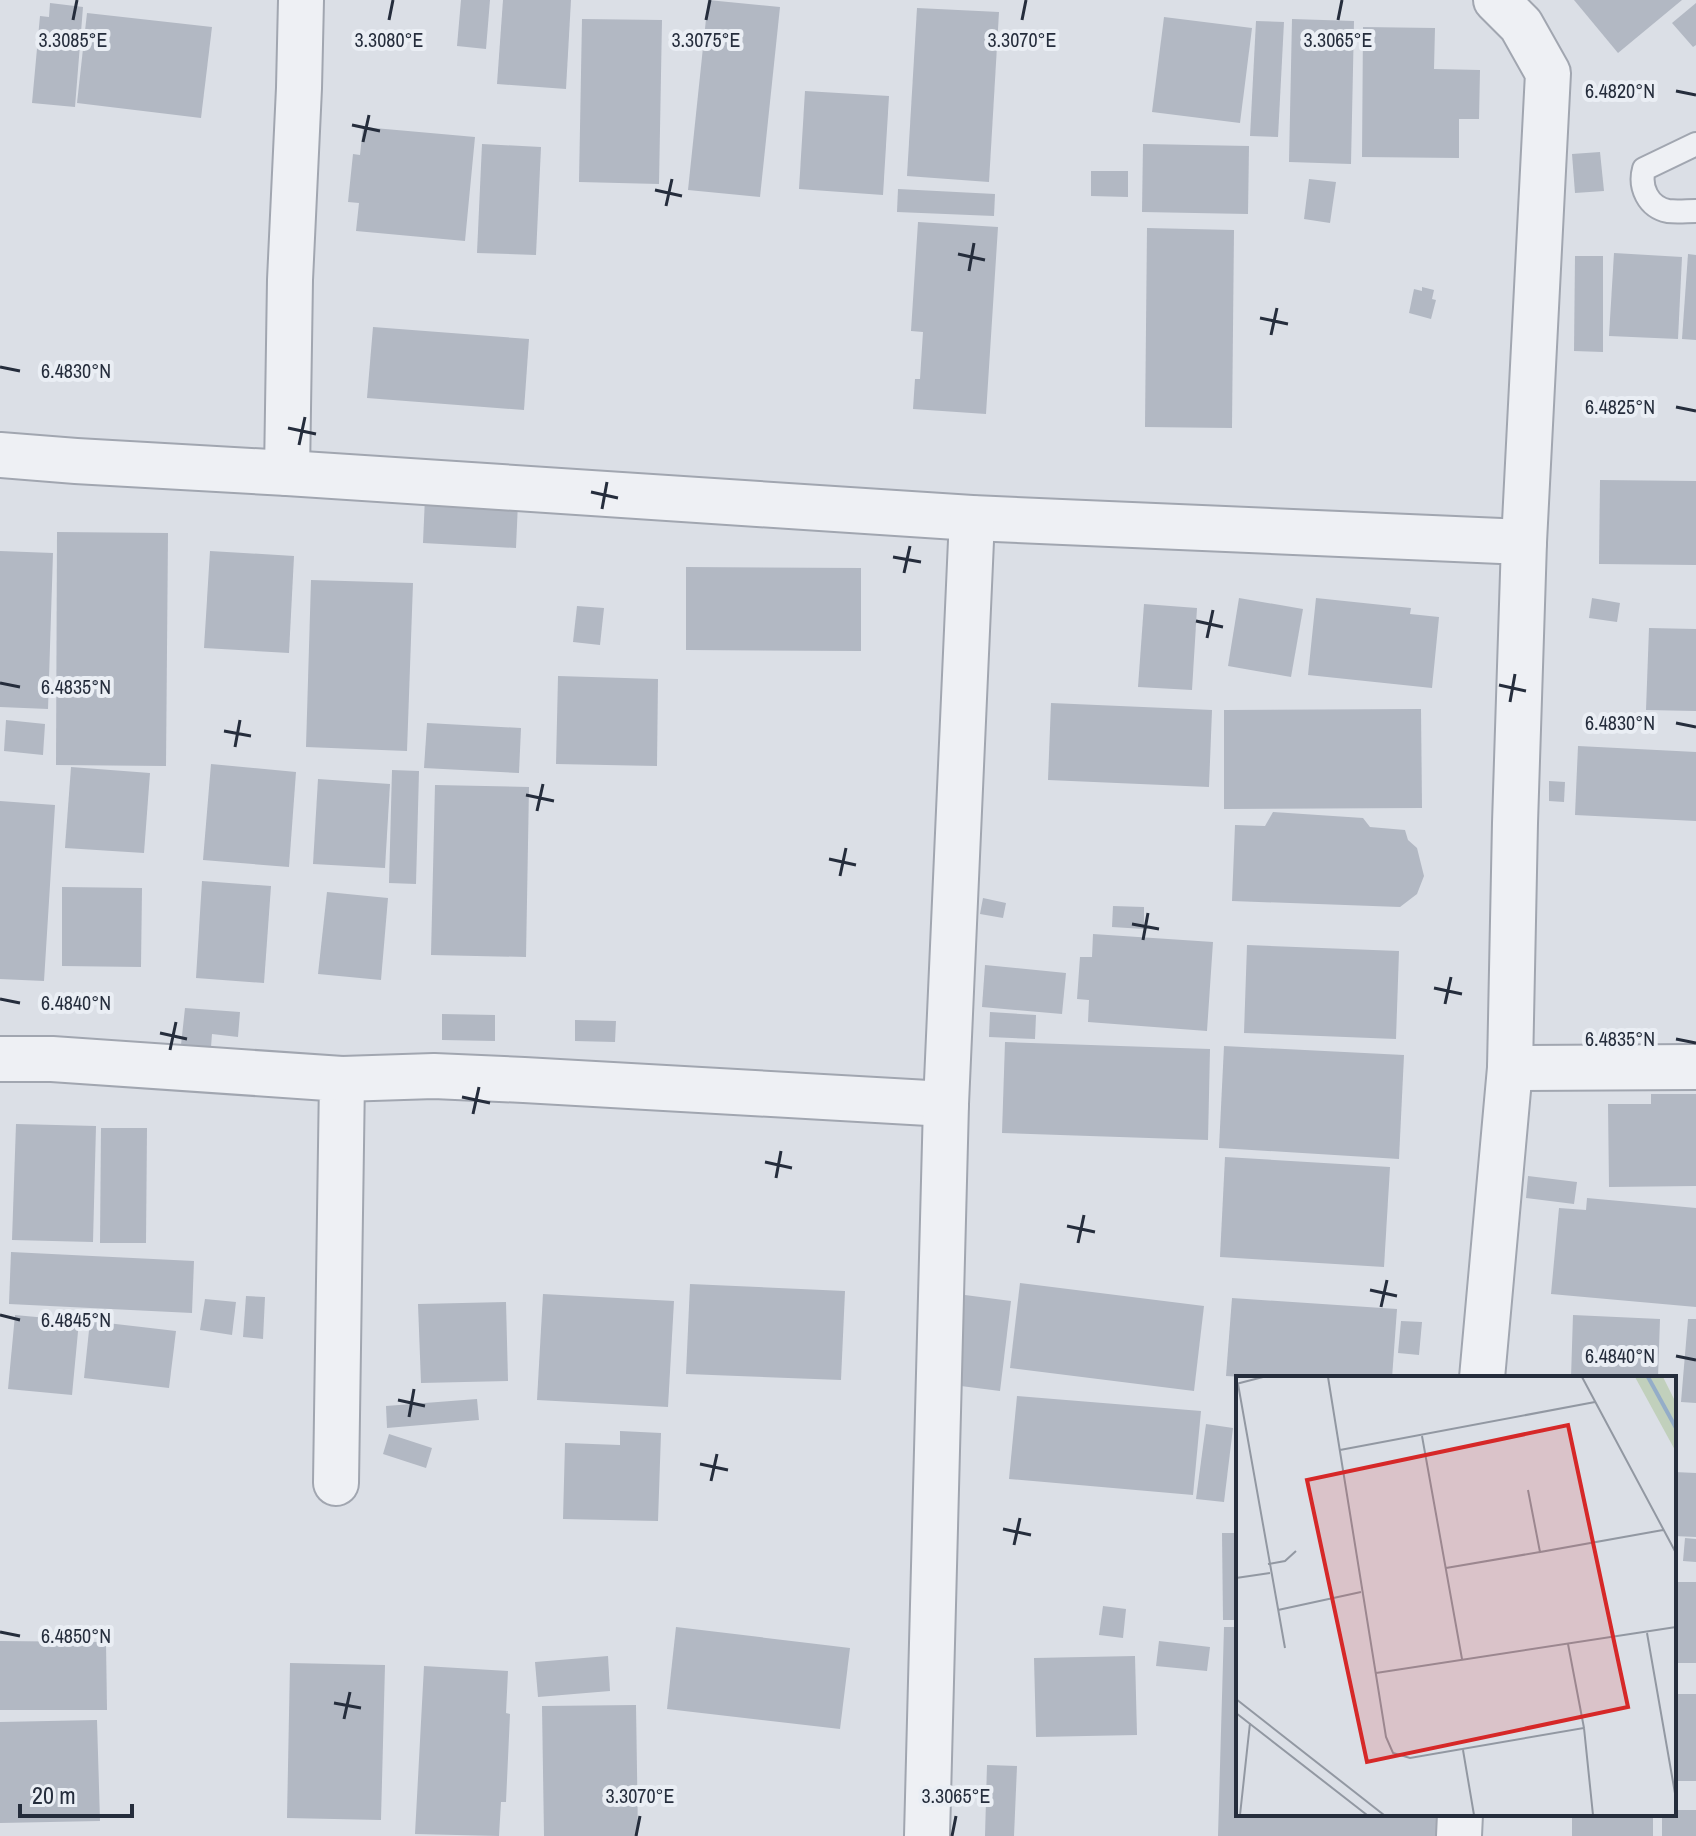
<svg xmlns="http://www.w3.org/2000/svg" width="1696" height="1836" viewBox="0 0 1696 1836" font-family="'Archivo Narrow',sans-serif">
  <rect width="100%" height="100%" fill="#dbdfe6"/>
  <!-- building -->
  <g fill="#b2b8c3">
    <path d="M461 0H490L486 49 457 46Z"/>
    <path d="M503 0H571L566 89 497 84Z"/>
    <path d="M708 0 780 7 760 197 688 190Z"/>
    <path d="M1574 0H1682L1618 53Z"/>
    <path d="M50 3 83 7 75 107 32 103 40 16 49 17Z"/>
    <path d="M1696 3V45L1693 47 1672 23Z"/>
    <path d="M917 8 999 12 989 182 907 176Z"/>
    <path d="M87 13 212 27 201 118 77 103Z"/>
    <path d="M1164 17 1252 28 1240 123 1152 112Z"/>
    <path d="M582 19 662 20 659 184 579 182Z"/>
    <path d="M1292 19 1354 21 1351 164 1289 162Z"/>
    <path d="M1256 21 1284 22 1278 137 1250 136Z"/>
    <path d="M1363 27 1435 28 1434 69 1480 70 1479 119H1459V158L1362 157Z"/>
    <path d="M805 91 889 96 883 195 799 189Z"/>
    <path d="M363 127 475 137 465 241 356 231 359 203 348 202 353 154 360 155Z"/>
    <path d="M482 144 541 147 536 255 477 253Z"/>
    <path d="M1143 144 1249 146 1248 214 1142 212Z"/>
    <path d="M1600 152 1604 191 1575 193 1572 154Z"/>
    <path d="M1091 171H1128V197L1091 196Z"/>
    <path d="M1309 179 1336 182 1330 223 1304 219Z"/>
    <path d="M898 189 995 194 994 216 897 212Z"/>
    <path d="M918 222 998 227 986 414 913 409 915 379H920L923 332 911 331Z"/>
    <path d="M1147 228 1234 230 1232 428 1145 427Z"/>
    <path d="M1614 253 1682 257 1678 339 1609 336Z"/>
    <path d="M1688 254 1696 255V340L1682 339Z"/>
    <path d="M1575 256H1603V352L1574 351Z"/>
    <path d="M1422 287 1434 290 1432 299 1436 300 1431 319 1409 313 1414 289 1422 291Z"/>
    <path d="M373 327 529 339 524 410 367 398Z"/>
    <path d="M1600 480 1696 481V565L1599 564Z"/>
    <path d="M425 497 518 502 516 548 423 543Z"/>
    <path d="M57 532 168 533 166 766 56 765Z"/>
    <path d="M0 551 53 553 48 709 0 707Z"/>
    <path d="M210 551 294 556 289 653 204 648Z"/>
    <path d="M686 567 861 568V651L686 650Z"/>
    <path d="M311 580 413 583 407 751 306 747Z"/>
    <path d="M1239 598 1303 609 1291 677 1228 666Z"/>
    <path d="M1316 598 1411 608 1410 614 1439 617 1432 688 1308 675Z"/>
    <path d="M1592 598 1620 603 1617 622 1589 618Z"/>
    <path d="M1144 604 1197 608 1192 690 1138 687Z"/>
    <path d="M577 606 604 608 600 645 573 642Z"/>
    <path d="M1649 628 1696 629V711L1646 710Z"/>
    <path d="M558 676 658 679 657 766 556 764Z"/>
    <path d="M1051 703 1212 710 1209 787 1048 780Z"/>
    <path d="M1421 709 1422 808 1224 809V710Z"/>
    <path d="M6 720 45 724 43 755 4 751Z"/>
    <path d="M427 723 521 728 519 773 424 768Z"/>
    <path d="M1578 746 1696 752V821L1575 815Z"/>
    <path d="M211 764 296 772 289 867 203 860Z"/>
    <path d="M71 767 150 773 144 853 65 848Z"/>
    <path d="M392 770 419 771 416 884 389 883Z"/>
    <path d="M318 779 390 784 385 868 313 864Z"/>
    <path d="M1549 781 1565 782 1564 802 1549 801Z"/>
    <path d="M435 785 529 787 526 957 431 955Z"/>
    <path d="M0 801 55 805 44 981 0 979Z"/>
    <path d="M1273 812 1363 818 1370 827 1405 830 1408 840 1417 848 1424 876 1417 894 1400 907 1232 901 1235 825 1265 826Z"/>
    <path d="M202 881 271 886 264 983 196 978Z"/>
    <path d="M62 887 142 888 141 967 62 966Z"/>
    <path d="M327 892 388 898 381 980 318 974Z"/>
    <path d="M983 898 1006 903 1003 918 980 914Z"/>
    <path d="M1113 906 1144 907V929L1112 927Z"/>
    <path d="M1093 934 1213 942 1207 1031 1088 1022 1089 1000 1077 999 1080 957H1092Z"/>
    <path d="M1247 945 1399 951 1396 1039 1244 1033Z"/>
    <path d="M985 965 1066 973 1062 1014 982 1007Z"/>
    <path d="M185 1008 240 1012 238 1037 212 1034 211 1047 181 1045Z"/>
    <path d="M990 1012 1036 1015 1035 1039 989 1037Z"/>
    <path d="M442 1014 495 1015V1041L442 1040Z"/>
    <path d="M575 1020 616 1021 615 1042 575 1041Z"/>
    <path d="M1005 1042 1210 1049 1208 1140 1002 1133Z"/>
    <path d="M1224 1046 1404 1055 1399 1159 1219 1148Z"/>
    <path d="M1651 1094H1696V1186L1609 1187 1608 1104H1651Z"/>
    <path d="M16 1124 96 1126 93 1242 12 1240Z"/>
    <path d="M101 1128H147L146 1243H100Z"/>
    <path d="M1225 1157 1390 1167 1384 1267 1220 1257Z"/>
    <path d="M1528 1176 1577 1182 1574 1204 1526 1198Z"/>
    <path d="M1587 1198 1696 1208V1307L1551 1294 1559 1208 1586 1210Z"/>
    <path d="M11 1252 194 1261 192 1313 9 1304Z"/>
    <path d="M1020 1283 1204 1306 1194 1391 1010 1368Z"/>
    <path d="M690 1284 845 1291 841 1380 686 1374Z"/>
    <path d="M543 1294 674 1301 668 1407 537 1400Z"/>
    <path d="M965 1295 1011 1301 1000 1391 953 1385Z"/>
    <path d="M246 1296 265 1297 263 1339 243 1337Z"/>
    <path d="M1232 1298 1397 1309 1392 1378H1260L1226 1376Z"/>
    <path d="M205 1299 236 1302 232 1335 200 1330Z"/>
    <path d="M506 1302 508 1381 421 1383 418 1304Z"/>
    <path d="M15 1315 79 1321 72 1395 8 1389Z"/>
    <path d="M1573 1315 1660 1319 1658 1378H1571Z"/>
    <path d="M1688 1319H1696V1403L1681 1402Z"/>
    <path d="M90 1321 176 1331 169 1388 84 1378Z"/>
    <path d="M1401 1321 1422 1322 1419 1355 1398 1353Z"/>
    <path d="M1017 1396 1201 1411 1193 1495 1009 1479Z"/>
    <path d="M477 1399 479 1420 387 1428 386 1406Z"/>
    <path d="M1206 1424 1233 1428 1224 1502 1196 1499Z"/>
    <path d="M620 1431 661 1433 658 1521 563 1519 565 1443 620 1445Z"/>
    <path d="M389 1434 432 1448 426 1468 383 1454Z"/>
    <path d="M1674 1472 1696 1473V1537L1674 1536Z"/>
    <path d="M1222 1533H1238V1620H1223Z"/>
    <path d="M1685 1538 1696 1539V1562L1683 1561Z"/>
    <rect x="1677" y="1582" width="19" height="81"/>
    <path d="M1103 1606 1126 1609 1123 1638 1099 1635Z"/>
    <path d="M676 1627 850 1648 840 1729 667 1709Z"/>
    <path d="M1224 1627H1238V1814H1438V1836H1218Z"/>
    <path d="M0 1641 106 1642 107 1710H0Z"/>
    <path d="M1159 1641 1210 1647 1207 1671 1156 1666Z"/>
    <path d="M608 1656 610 1691 538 1697 535 1662Z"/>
    <path d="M1135 1656 1137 1735 1036 1737 1034 1658Z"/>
    <path d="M290 1663 385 1665 381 1820 287 1818Z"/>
    <path d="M424 1666 508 1671 506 1713 510 1714 506 1802H501L499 1836 415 1834Z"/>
    <rect x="1674" y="1694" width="22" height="87"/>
    <path d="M636 1705 638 1836H544L542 1706Z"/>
    <path d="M97 1720 100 1821 0 1823V1722Z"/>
    <path d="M987 1765 1017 1766 1014 1836H985Z"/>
    <path d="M1674 1810H1696V1836H1662V1814H1674Z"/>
    <rect x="1572" y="1818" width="81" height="18"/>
  </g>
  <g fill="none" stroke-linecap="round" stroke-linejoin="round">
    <defs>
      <path id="service" d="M1696 144 1644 169C1639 187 1648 207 1668 211 1677 212 1687 211 1696 211"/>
      <g id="minor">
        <path d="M0 455 76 461 287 473 972 518 1524 542"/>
        <path d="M287 473 290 280 299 88 301 0"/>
        <path d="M0 1059H52L342 1079 336 1483"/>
        <path d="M1510 1068 1696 1067"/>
        <path d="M342 1079 434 1076 524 1080 946 1104"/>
        <path d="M1482 1378 1510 1068 1515 823 1524 542 1548 73 1521 25 1496 0"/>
        <path d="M927 1836 946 1104 972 518"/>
        <path d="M1459 1836 1460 1814"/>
      </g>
    </defs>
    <!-- service casing -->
    <use href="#service" stroke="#a1a6b0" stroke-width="26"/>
    <!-- minor casing -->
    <use href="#minor" stroke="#a1a6b0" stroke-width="48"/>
    <!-- service -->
    <use href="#service" stroke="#eef0f4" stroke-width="22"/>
    <!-- minor -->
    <use href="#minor" stroke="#eef0f4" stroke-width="44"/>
  </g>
  <!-- ticks -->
  <path fill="none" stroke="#252d3c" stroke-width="3" d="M73 20 77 0M389 20 393 0M706 20 710 0M1022 20 1026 0M1338 20 1342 0M1676 91 1696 95M352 125 380 131M363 142 369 115M655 190 682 196M666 206 672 179M958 254 985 260M969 271 974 243M1260 318 1288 324M1271 335 1277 308M0 367 20 371M1676 407 1696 411M288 428 316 434M299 445 305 417M591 492 618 498M602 509 607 482M893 557 921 562M904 573 910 546M1196 621 1223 627M1207 638 1213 610M0 683 20 687M1499 685 1526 691M1510 702 1515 674M1676 723 1696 727M224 731 251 736M235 747 240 720M526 795 554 801M537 811 543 784M829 859 856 865M840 876 846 848M1132 924 1159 929M1143 940 1148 913M1434 988 1462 994M0 999 20 1003M1445 1004 1451 977M160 1033 187 1039M1676 1039 1696 1043M170 1050 176 1022M462 1097 490 1103M473 1114 479 1087M765 1162 792 1168M776 1178 781 1151M1067 1226 1095 1232M1078 1243 1084 1215M1370 1290 1397 1296M1381 1307 1387 1280M0 1315 20 1320M1676 1356 1696 1360M398 1400 425 1406M409 1417 414 1389M700 1464 728 1470M711 1481 717 1454M1003 1529 1031 1535M1014 1545 1020 1518M0 1632 20 1636M334 1703 361 1708M344 1719 350 1692M636 1836 640 1816M952 1836 956 1816"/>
  <!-- overview -->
  <g transform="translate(1236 1376)">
    <rect width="440" height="440" fill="#dbdfe6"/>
    <path d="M399 1H427L440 27V76Z" fill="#c1d0bc"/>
    <path fill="none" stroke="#94adc8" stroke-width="4" d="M412 1 440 52"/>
    <path fill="none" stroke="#9298a2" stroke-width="2" d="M92 1 150 361 157 377 174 382 348 352 332 268M346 1 440 177M0 8 27 1M2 8 49 272M186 60 226 283M104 74 359 26M292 114 304 176 427 154M32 188 49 185 60 175M210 192 304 176M0 202 34 197M42 234 125 216M411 257 440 423M140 297 440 251M0 323 148 439M0 337 131 439M348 352 357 439M227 374 238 439M4 439 14 347"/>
    <path fill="#d62828" fill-opacity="0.15" stroke="#d62828" stroke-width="4" d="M332 49 392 331 131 386 71 104Z"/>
    <rect width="440" height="440" fill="none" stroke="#252d3c" stroke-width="4"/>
  </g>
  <g font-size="20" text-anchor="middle" fill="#252d3c" stroke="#eaeef4" stroke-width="8" stroke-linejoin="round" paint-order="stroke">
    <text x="73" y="47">3.3085°E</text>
    <text x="389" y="47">3.3080°E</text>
    <text x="706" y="47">3.3075°E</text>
    <text x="1022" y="47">3.3070°E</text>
    <text x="1338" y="47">3.3065°E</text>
    <text x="1620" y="98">6.4820°N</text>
    <text x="76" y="378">6.4830°N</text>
    <text x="1620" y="414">6.4825°N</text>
    <text x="76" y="694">6.4835°N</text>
    <text x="1620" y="730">6.4830°N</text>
    <text x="76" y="1010">6.4840°N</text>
    <text x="1620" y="1046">6.4835°N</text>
    <text x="76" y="1327">6.4845°N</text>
    <text x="1620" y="1363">6.4840°N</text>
    <text x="76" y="1643">6.4850°N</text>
    <text x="640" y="1803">3.3070°E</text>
    <text x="956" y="1803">3.3065°E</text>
  </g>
  <!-- scale -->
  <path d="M20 1804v12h112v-12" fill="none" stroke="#252d3c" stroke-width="4"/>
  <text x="32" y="1804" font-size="24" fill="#252d3c" stroke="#eaeef4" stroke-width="6" paint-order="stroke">20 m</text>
</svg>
